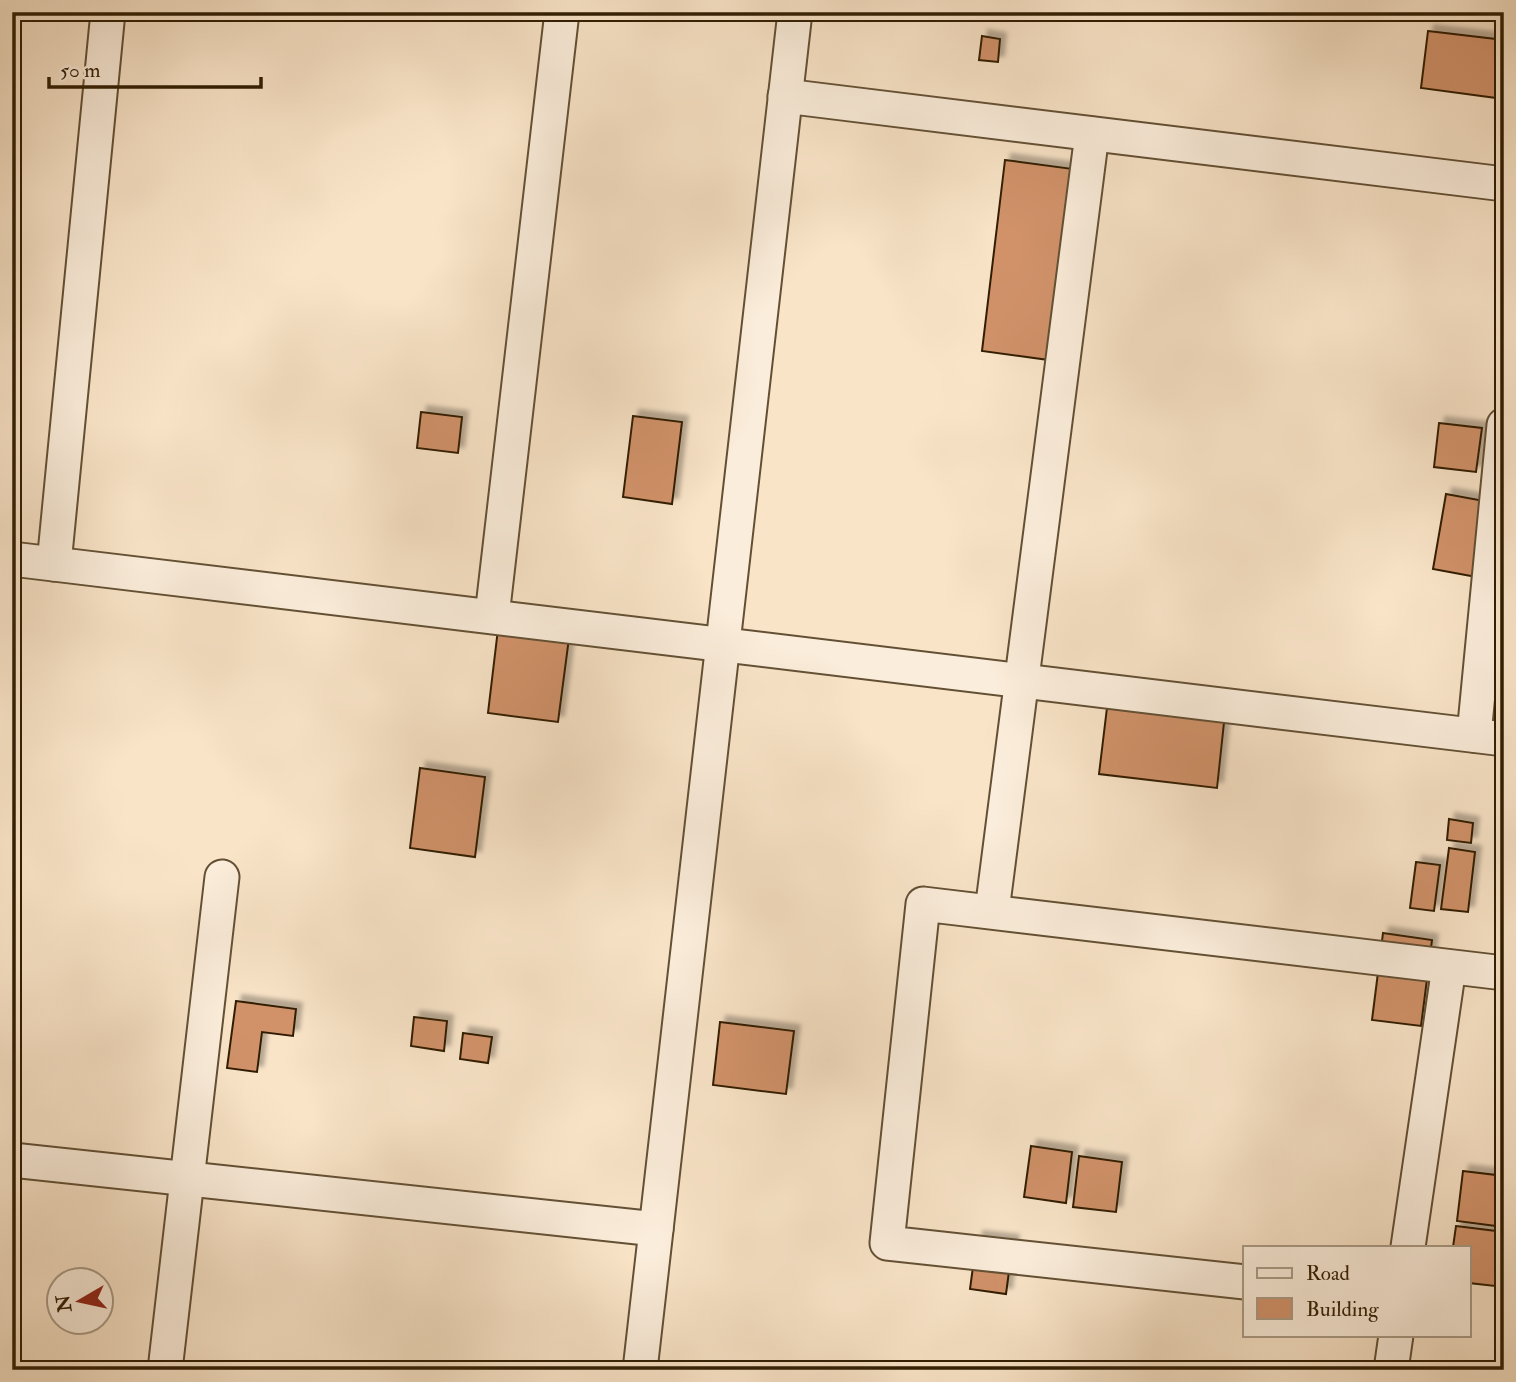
<svg xmlns="http://www.w3.org/2000/svg" width="1516" height="1382" viewBox="0 0 1516 1382" font-family="'IM FELL Double Pica',serif">
  <defs>
    <filter id="shadow"><feDropShadow dx="6" dy="-6" stdDeviation="2" flood-color="#0004"/></filter>
  </defs>
  <rect width="100%" height="100%" fill="#f9e4c8"/>
  <filter id="stains"><feTurbulence type="fractalNoise" baseFrequency=".00286" numOctaves="4"/><feColorMatrix values="0 0 0 0 .2 0 0 0 0 .09 0 0 0 0 .02 0 0 0 .5 -.17"/></filter>
  <radialGradient id="worn" r=".72"><stop offset=".6" stop-color="#630" stop-opacity="0"/><stop offset="1" stop-color="#630" stop-opacity=".3"/></radialGradient>
  <!-- building -->
  <g fill="#d1926b" stroke="#311e03" stroke-width="2" filter="url(#shadow)">
    <path d="M1428 31 1504 40V99L1421 88Z"/>
    <path d="M982 36 1000 39 998 62 979 60Z"/>
    <path d="M1005 160 1073 169 1049 360 982 351Z"/>
    <path d="M421 412 462 417 458 453 417 448Z"/>
    <path d="M633 416 682 422 672 504 623 497Z"/>
    <path d="M1439 423 1482 428 1476 472 1434 467Z"/>
    <path d="M1446 494 1495 503 1482 578 1433 569Z"/>
    <path d="M498 629 569 638 558 722 488 713Z"/>
    <path d="M1109 691 1226 704 1217 788 1099 774Z"/>
    <path d="M420 768 485 777 475 857 410 848Z"/>
    <path d="M1449 819 1473 823 1471 843 1447 840Z"/>
    <path d="M1449 848 1475 852 1468 912 1441 909Z"/>
    <path d="M1416 862 1440 865 1434 911 1410 908Z"/>
    <path d="M1383 933 1432 940 1421 1026 1372 1020Z"/>
    <path d="M236 1001 296 1009 293 1036 262 1032 257 1072 227 1068Z"/>
    <path d="M414 1017 447 1021 444 1051 411 1046Z"/>
    <path d="M720 1022 794 1031 786 1094 713 1085Z"/>
    <path d="M463 1033 492 1037 488 1063 460 1059Z"/>
    <path d="M1031 1146 1072 1152 1066 1203 1024 1197Z"/>
    <path d="M1079 1156 1122 1162 1116 1212 1073 1207Z"/>
    <path d="M1463 1171 1504 1176V1227L1457 1221Z"/>
    <path d="M1456 1226 1504 1232V1287L1469 1283V1247H1453Z"/>
    <path d="M977 1237 1013 1241 1006 1294 970 1289Z"/>
  </g>
  <g fill="none" stroke-linecap="round" stroke-linejoin="round">
    <defs>
      <g id="street">
        <path d="M785 96 1504 184"/>
        <path d="M12 559 1504 739"/>
        <path d="M54 564 108 12"/>
        <path d="M492 616 562 12"/>
        <path d="M1474 735 1504 425"/>
        <path d="M992 911 1092 134"/>
        <path d="M12 1160 656 1229"/>
        <path d="M1408 1247 1449 967"/>
        <path d="M1245 1282 887 1243 923 904 1504 973"/>
        <path d="M165 1370 222 877"/>
        <path d="M640 1370 795 12"/>
        <path d="M1391 1370 1396 1335"/>
      </g>
    </defs>
    <!-- street casing -->
    <use href="#street" stroke="#635034" stroke-width="37"/>
    <!-- street -->
    <use href="#street" stroke="#fbeddb" stroke-width="33"/>
  </g>
  <!-- margin -->
  <rect width="1516" height="1382" fill="none" stroke="#f9e4c8" stroke-width="42"/>
  <rect x="14" y="14" width="1488" height="1354" fill="none" stroke="#311e03" stroke-width="3.5"/>
  <rect x="21" y="21" width="1474" height="1340" fill="none" stroke="#311e03" stroke-width="2"/>
  <!-- legend -->
  <rect x="1243" y="1246" width="228" height="91" fill="#fbeddb" stroke="#aa9a85" stroke-width="2"/>
  <rect x="1257" y="1268" width="35" height="10" fill="#fbeddb" stroke="#aa9a85" stroke-width="2"/>
  <text x="1306" y="1280" font-size="21" fill="#311e03">Road</text>
  <rect x="1257" y="1298" width="35" height="21" fill="#d1926b" stroke="#aa9a85" stroke-width="2"/>
  <text x="1306" y="1316" font-size="21" fill="#311e03">Building</text>
  <!-- north arrow -->
  <g transform="translate(80 1301) rotate(261)"><circle r="33" fill="#fbeddb" stroke="#aa9a85" stroke-width="2"/>
  <path d="M0-5L12 26L0 18L-12 26Z" fill="#8f2418"/>
  <text y="-10" font-size="19" font-weight="bold" text-anchor="middle" fill="#311e03">N</text>
  </g>
  <!-- scale -->
  <path d="M49 77v10h212v-10" fill="none" stroke="#311e03" stroke-width="3.5"/>
  <text x="60" y="77" font-size="21" fill="#311e03" stroke="#fbeddb" stroke-width="5" paint-order="stroke">50 m</text>
  <rect width="100%" height="100%" filter="url(#stains)"/>
  <rect width="100%" height="100%" fill="url(#worn)"/>
</svg>
